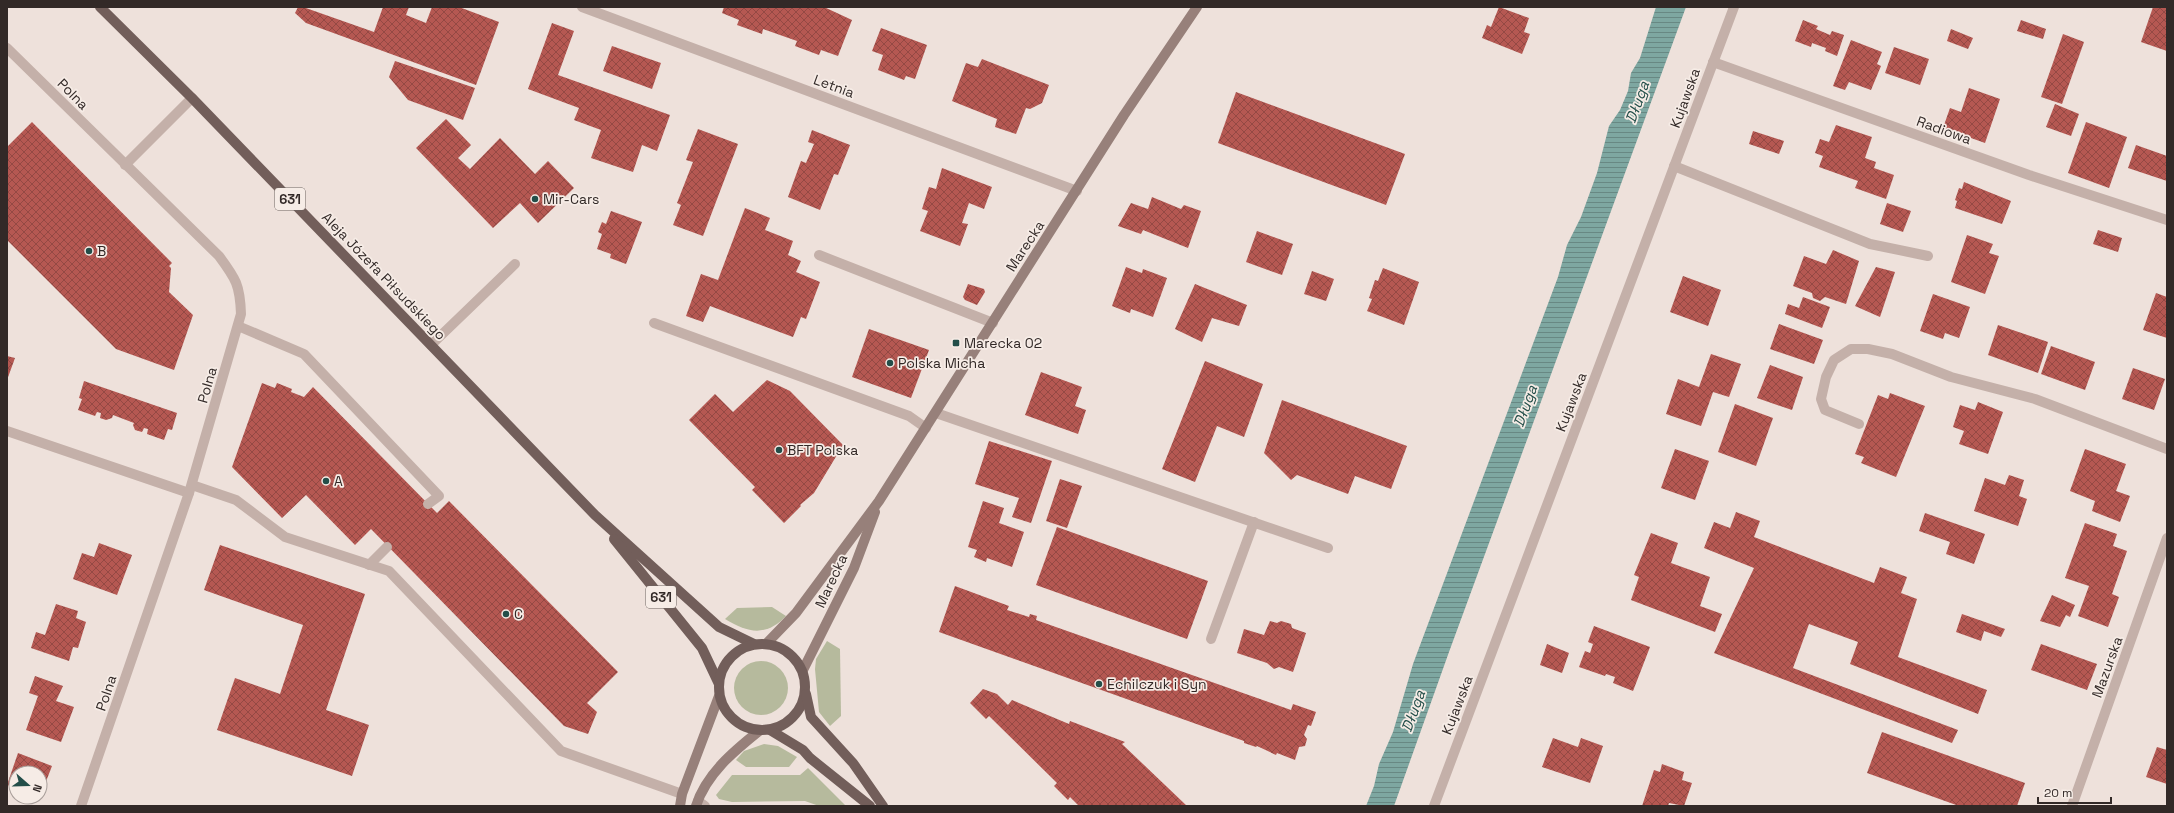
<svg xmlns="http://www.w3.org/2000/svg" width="2174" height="813" viewBox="0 0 2174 813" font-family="'Space Grotesk',sans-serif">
  <defs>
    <pattern id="water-rules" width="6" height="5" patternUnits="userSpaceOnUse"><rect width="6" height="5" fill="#7ea7a1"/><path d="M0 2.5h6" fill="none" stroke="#688883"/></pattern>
    <pattern id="building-cross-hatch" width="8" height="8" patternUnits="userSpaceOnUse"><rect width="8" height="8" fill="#b55852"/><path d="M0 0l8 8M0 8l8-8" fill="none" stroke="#944944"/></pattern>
  </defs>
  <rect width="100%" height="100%" fill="#eee1db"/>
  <!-- green -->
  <g fill="#b6ba9d">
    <path d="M772 607 786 616C766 637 748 633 725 619L737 608Z"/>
    <path d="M827 641 840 649 841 716 830 726 819 712 815 669 816 659Z"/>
    <circle cx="761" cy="688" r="27"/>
    <path d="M764 744 778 746 797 757 789 767H746L736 760 744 751Z"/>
    <path d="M808 768 846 806H819L805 801 732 802 719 799 716 795 732 775H800Z"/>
  </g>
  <!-- water -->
  <path fill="url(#water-rules)" d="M1656 7H1686L1449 652 1394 806H1366L1374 786 1379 764 1393 732 1413 664 1558 277 1567 245 1581 217 1597 173 1609 126 1620 110 1628 91 1631 73 1640 58Z"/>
  <!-- building -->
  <g fill="url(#building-cross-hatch)">
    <path d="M298 7H303L374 32 383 7H409L406 15 426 23 432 7H459L499 22 476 85 306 23 295 13Z"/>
    <path d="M724 7H824L852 20 838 56 821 50 819 55 795 46 797 41 763 29 762 34 737 25 739 20 722 13Z"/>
    <path d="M1499 7 1529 18 1524 32 1530 34 1522 54 1482 38 1487 25 1491 27Z"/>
    <path d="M2153 7H2167V51L2141 42Z"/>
    <path d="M1803 20 1818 26 1816 29 1830 35 1832 31 1844 35 1837 56 1825 51 1826 48 1812 43 1811 47 1795 41Z"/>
    <path d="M2021 20 2046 29 2043 39 2017 31Z"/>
    <path d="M552 23 574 31 558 75 670 115 657 151 642 145 633 172 591 158 601 130 574 120 579 108 528 89Z"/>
    <path d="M881 28 927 45 915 79 906 76 904 80 878 70 883 55 872 51Z"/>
    <path d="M1951 29 1973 38 1968 49 1947 41Z"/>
    <path d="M2063 34 2084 42 2062 104 2041 97Z"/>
    <path d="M1851 40 1882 52 1877 64 1881 66 1871 90 1849 82 1845 90 1833 86Z"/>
    <path d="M612 46 661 63 652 89 603 71Z"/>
    <path d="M1894 47 1929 59 1920 85 1885 73Z"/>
    <path d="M982 59 1049 85 1042 103 1030 109 1026 108 1016 134 995 127 997 119 952 101 966 63 978 67Z"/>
    <path d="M395 61 475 88 463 120 408 100 389 77Z"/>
    <path d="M1969 88 2000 99 1985 143 1943 128 1950 108 1961 112Z"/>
    <path d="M1236 92 1405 154 1386 205 1218 143Z"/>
    <path d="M2055 104 2079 114 2071 136 2046 127Z"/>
    <path d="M446 119 471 145 458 158 470 169 500 138 535 174 548 161 574 188 538 223 520 203 493 228 416 148Z"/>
    <path d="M32 122 172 263 169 266 171 268 169 292 193 315 174 370 116 349 7 240V147Z"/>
    <path d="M2086 122 2127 137 2109 188 2068 173Z"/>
    <path d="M1836 125 1872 137 1865 158 1876 162 1874 168 1894 175 1886 199 1855 188 1858 181 1819 167 1823 156 1815 153 1820 139 1829 142Z"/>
    <path d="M698 129 738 144 703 236 673 225 681 205 677 203 693 162 686 160Z"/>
    <path d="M812 130 850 145 838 175 834 174 820 210 788 197 801 161 806 163 814 144 808 142Z"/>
    <path d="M1753 131 1784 141 1779 154 1749 144Z"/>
    <path d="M2136 145 2167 156V181L2128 168Z"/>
    <path d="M942 168 992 187 984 209 969 203 962 223 968 224 960 246 920 231 928 211 922 209 929 187 936 189Z"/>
    <path d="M1964 182 2011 201 2002 224 1955 208 1957 201 1955 200 1959 188 1962 189Z"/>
    <path d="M1152 197 1181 209 1184 205 1201 211 1188 248 1143 230 1141 234 1118 226 1131 203 1148 209Z"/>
    <path d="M1887 203 1911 211 1903 232 1880 224Z"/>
    <path d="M745 208 770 218 765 230 793 241 788 255 801 261 796 272 820 282 806 319 801 317 793 337 710 306 703 322 686 316 701 274 718 280Z"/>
    <path d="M611 211 642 222 626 264 610 258 611 254 597 249 602 234 598 232 602 222 606 224Z"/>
    <path d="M2098 230 2122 238 2118 252 2093 244Z"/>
    <path d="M1257 231 1293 244 1282 275 1246 262Z"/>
    <path d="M1967 235 1993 244 1989 253 1999 256 1985 294 1951 282Z"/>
    <path d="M1833 250 1859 261 1846 304 1825 297 1820 301 1813 298 1812 293 1793 286 1804 256 1826 264Z"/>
    <path d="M1126 267 1142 273 1143 269 1167 278 1153 317 1131 309 1130 313 1112 306Z"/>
    <path d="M1876 267 1895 272 1880 317 1855 306Z"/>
    <path d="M1383 268 1419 282 1404 325 1367 311 1372 299 1369 298 1375 280 1378 281Z"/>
    <path d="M1312 271 1334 279 1326 301 1304 294Z"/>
    <path d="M1683 276 1721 290 1708 326 1670 312Z"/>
    <path d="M968 284 984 289 985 292 977 305 965 300 963 297Z"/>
    <path d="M1195 284 1247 305 1239 326 1212 318 1202 342 1175 329Z"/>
    <path d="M2156 293 2167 297V338L2143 330Z"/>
    <path d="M1933 294 1970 307 1959 338 1945 333 1943 339 1920 331Z"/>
    <path d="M1803 297 1830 307 1822 328 1785 314 1788 304 1799 308Z"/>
    <path d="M1779 324 1823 340 1814 364 1770 349Z"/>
    <path d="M1998 325 2048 342 2038 373 1988 355Z"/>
    <path d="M869 329 929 350 911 398 852 377Z"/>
    <path d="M2051 346 2095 362 2085 390 2041 374Z"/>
    <path d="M1711 354 1741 364 1729 397 1713 392 1701 426 1666 414 1678 379 1699 387Z"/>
    <path d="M7 356 15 358 7 380Z"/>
    <path d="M1205 361 1263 384 1244 437 1217 426 1195 482 1162 469Z"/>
    <path d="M1770 365 1803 377 1792 410 1757 398Z"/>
    <path d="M2133 368 2165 379 2154 410 2122 399Z"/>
    <path d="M1041 372 1082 387 1075 406 1086 410 1078 434 1025 415Z"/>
    <path d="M767 380 790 391 843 445 814 493 800 505 801 506 784 523 752 490 755 487 689 420 715 394 733 412Z"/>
    <path d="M84 381 177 413 172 430 168 429 164 440 147 434 148 429 144 428 142 432 135 430 133 425 134 423 113 415 112 418 106 420 100 418 101 413 97 412 95 416 78 410 82 399 79 398Z"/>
    <path d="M262 383 275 388 277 383 292 389 291 392 304 397 313 387 437 513 449 501 618 672 587 703 597 712 588 734 564 726 371 529 355 545 306 495 282 518 232 467Z"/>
    <path d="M1890 393 1925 406 1896 477 1861 463 1864 457 1855 454 1878 395 1888 399Z"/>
    <path d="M1282 400 1407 446 1391 489 1355 476 1348 494 1297 475 1291 480 1264 453Z"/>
    <path d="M1978 402 2003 412 1988 454 1959 444 1964 431 1953 427 1960 405 1975 410Z"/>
    <path d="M1735 404 1773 418 1756 466 1718 452Z"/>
    <path d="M989 441 1052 461 1031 523 1012 517 1019 498 975 484Z"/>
    <path d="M1675 449 1709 461 1695 500 1661 488Z"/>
    <path d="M2085 449 2126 464 2116 491 2130 496 2120 522 2092 511 2095 501 2070 491Z"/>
    <path d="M2009 475 2024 480 2019 496 2027 499 2018 526 1974 511 1985 478 2005 485Z"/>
    <path d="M1060 479 1082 486 1067 528 1046 521Z"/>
    <path d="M983 501 1004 508 999 523 1024 532 1012 567 987 558 986 562 974 557 977 550 968 547Z"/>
    <path d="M1736 512 1760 521 1754 537 1874 583 1880 567 1907 577 1901 593 1917 599 1898 657 1987 690 1978 714 1850 664 1858 642 1809 624 1793 668 1958 730 1952 743 1714 653 1754 568 1704 548 1714 522 1730 528Z"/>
    <path d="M1925 513 1985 534 1974 564 1946 554 1950 542 1919 531Z"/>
    <path d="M2085 523 2117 534 2113 546 2127 551 2112 594 2119 597 2108 627 2078 616 2089 586 2065 578Z"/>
    <path d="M1057 527 1208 581 1187 639 1036 585Z"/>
    <path d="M1651 533 1678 543 1671 563 1710 577 1700 606 1722 614 1715 632 1631 600 1639 577 1634 575Z"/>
    <path d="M99 543 132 555 117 595 73 579 82 553 94 557Z"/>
    <path d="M220 545 365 594 326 710 369 725 352 776 217 730 235 678 280 694 303 625 204 590Z"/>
    <path d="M955 586 1009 606 1007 610 1029 617 1030 614 1037 616 1036 620 1291 710 1293 704 1316 712 1311 726 1308 725 1304 735 1307 739 1305 746 1299 747 1295 760 1277 753 1276 755 1257 746 1256 747 1244 743V741L939 632Z"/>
    <path d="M2052 595 2075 605 2070 617 2066 615 2060 627 2040 621Z"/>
    <path d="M56 604 78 611 76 618 86 622 78 648 73 647 69 661 31 648 36 632 45 635Z"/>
    <path d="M1962 614 2005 629 2001 637 1984 631 1981 641 1956 632Z"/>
    <path d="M1270 621 1277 623 1281 621 1291 624 1292 628 1306 633 1293 672 1279 667 1274 669 1267 663 1237 653 1244 629 1264 635Z"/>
    <path d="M1594 626 1650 647 1633 691 1613 683 1615 677 1606 674 1605 676 1579 667 1585 651 1590 653 1593 644 1588 642Z"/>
    <path d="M1547 644 1569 653 1562 673 1540 665Z"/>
    <path d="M2041 644 2097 664 2087 690 2031 670Z"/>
    <path d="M35 676 63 686 56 701 74 707 61 742 26 730 38 696 29 693Z"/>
    <path d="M983 689 997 694 1008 705 1012 700 1069 724 1070 721 1125 742 1122 744 1187 806H1079L1070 797 1068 800 1054 786 1057 783 989 716 986 719 970 703Z"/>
    <path d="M1882 732 2025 783 2017 806H1959L1867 773Z"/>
    <path d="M1553 738 1578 747 1581 738 1603 746 1590 783 1542 767Z"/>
    <path d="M2157 747 2167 750V784L2146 777Z"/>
    <path d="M18 753 52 766 40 797V773H16V788L7 785Z"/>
    <path d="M1662 764 1684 772 1682 780 1692 783 1684 806 1669 803 1668 806H1642L1654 770 1660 772Z"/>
  </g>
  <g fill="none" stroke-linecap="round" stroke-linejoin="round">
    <!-- lane -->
    <g stroke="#c4b0a9" stroke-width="10">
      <path d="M1674 166 1870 244 1928 256"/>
      <path d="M819 255 993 323"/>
      <path d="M654 323 909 416 926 428"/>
      <path d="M238 326 304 354 439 496 428 504"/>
      <path d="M431 345 515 264"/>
      <path d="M936 413 1328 548"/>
      <path d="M1859 424 1825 410 1821 399 1826 377 1834 360 1851 349H1868L1892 354 1951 377 2035 399 2167 449"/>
      <path d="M7 431 189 493"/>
      <path d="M192 485 236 500 285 537 389 571 561 751 682 794"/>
      <path d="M369 565 387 547"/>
      <path d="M1211 639 1254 522"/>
      <path d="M698 801 705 806"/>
    </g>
    <!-- street -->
    <g stroke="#c4b0a9" stroke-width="10">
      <path d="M582 7 1077 191"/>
      <path d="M7 48 219 256C236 279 240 285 241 314L189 493 81 806"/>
      <path d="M1713 62 2029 175 2167 220"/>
      <path d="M125 165 192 98"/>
      <path d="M1434 806 1734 7"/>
      <path d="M2072 806 2167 538"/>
    </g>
    <!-- secondary -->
    <g stroke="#97807a" stroke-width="10">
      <path d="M766 644 796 613 879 501 1124 115 1197 7"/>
      <path d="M803 670 854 568 875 512"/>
      <path d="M680 806 682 794 719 696"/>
      <path d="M696 806C706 774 734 751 759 731"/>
    </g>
    <!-- primary -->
    <g stroke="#725e5a" stroke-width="10">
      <path d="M100 7 192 98 595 515 719 627 754 644"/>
      <path d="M614 539 702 648 719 684"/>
      <circle cx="762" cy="687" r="43"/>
      <path d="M806 694 811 717 853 763 883 806"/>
      <path d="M770 730 803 750 810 758 870 806"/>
    </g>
  </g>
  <!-- markers -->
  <g fill="#234e49" stroke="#f6ece6" stroke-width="1.5">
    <circle cx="535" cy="199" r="4"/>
    <circle cx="89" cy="251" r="4"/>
    <rect x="952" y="339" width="8" height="8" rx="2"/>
    <circle cx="890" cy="363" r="4"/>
    <circle cx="779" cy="450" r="4"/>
    <circle cx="326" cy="481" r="4"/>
    <circle cx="506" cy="614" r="4"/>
    <circle cx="1099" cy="684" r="4"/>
  </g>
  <g text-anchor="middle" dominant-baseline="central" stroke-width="3.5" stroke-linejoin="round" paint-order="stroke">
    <!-- shield labels -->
    <g fill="#f6ece6" stroke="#6d6460" stroke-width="1">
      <rect x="275" y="188" width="30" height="22" rx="3"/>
      <rect x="646" y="586" width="30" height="22" rx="3"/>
    </g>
    <g font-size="13" font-weight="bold" fill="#322927">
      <text x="290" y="199">631</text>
      <text x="661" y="597">631</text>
    </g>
    <!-- street labels -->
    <g font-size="14" fill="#322927" stroke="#f6ece6">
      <text transform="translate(834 86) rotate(20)">Letnia</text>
      <text transform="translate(73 94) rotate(45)">Polna</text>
      <text transform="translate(1685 98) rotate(-70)">Kujawska</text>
      <text transform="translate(1944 130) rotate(20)">Radiowa</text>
      <text transform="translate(1025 246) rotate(-57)">Marecka</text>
      <text transform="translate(384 276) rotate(46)">Aleja Józefa Piłsudskiego</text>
      <text transform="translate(207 385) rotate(-74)">Polna</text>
      <text transform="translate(1571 402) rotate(-69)">Kujawska</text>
      <text transform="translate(831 581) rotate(-65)">Marecka</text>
      <text transform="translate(2107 667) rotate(-70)">Mazurska</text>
      <text transform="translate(106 693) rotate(-71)">Polna</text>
      <text transform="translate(1457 705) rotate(-69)">Kujawska</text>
    </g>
    <!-- poi labels -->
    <g font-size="14" fill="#322927" stroke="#f6ece6" text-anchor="start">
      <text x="543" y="199">Mir-Cars</text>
      <text x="97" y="251">B</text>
      <text x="964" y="343">Marecka 02</text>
      <text x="898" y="363">Polska Micha</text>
      <text x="787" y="450">BFT Polska</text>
      <text x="334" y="481">A</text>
      <text x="514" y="614">C</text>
      <text x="1107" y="684">Echilczuk i Syn</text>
    </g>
    <!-- water labels -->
    <g font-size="15" font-style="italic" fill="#234e49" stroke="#f6ece6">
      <text transform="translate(1637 102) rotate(-70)">Długa</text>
      <text transform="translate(1525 406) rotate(-70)">Długa</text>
      <text transform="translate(1413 711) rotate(-70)">Długa</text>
    </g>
  </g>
  <!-- border -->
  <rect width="2174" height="813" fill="none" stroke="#322927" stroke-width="16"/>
  <!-- north arrow -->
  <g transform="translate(28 785) rotate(110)"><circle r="19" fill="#f6ece6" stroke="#a89e9a"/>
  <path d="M0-3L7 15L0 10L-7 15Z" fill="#234e49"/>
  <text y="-6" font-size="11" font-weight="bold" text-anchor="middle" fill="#322927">N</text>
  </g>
  <!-- scale -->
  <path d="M2038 797v6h73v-6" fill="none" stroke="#322927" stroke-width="2"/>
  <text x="2044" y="797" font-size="12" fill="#322927" stroke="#f6ece6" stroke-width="3" paint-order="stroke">20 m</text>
</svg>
